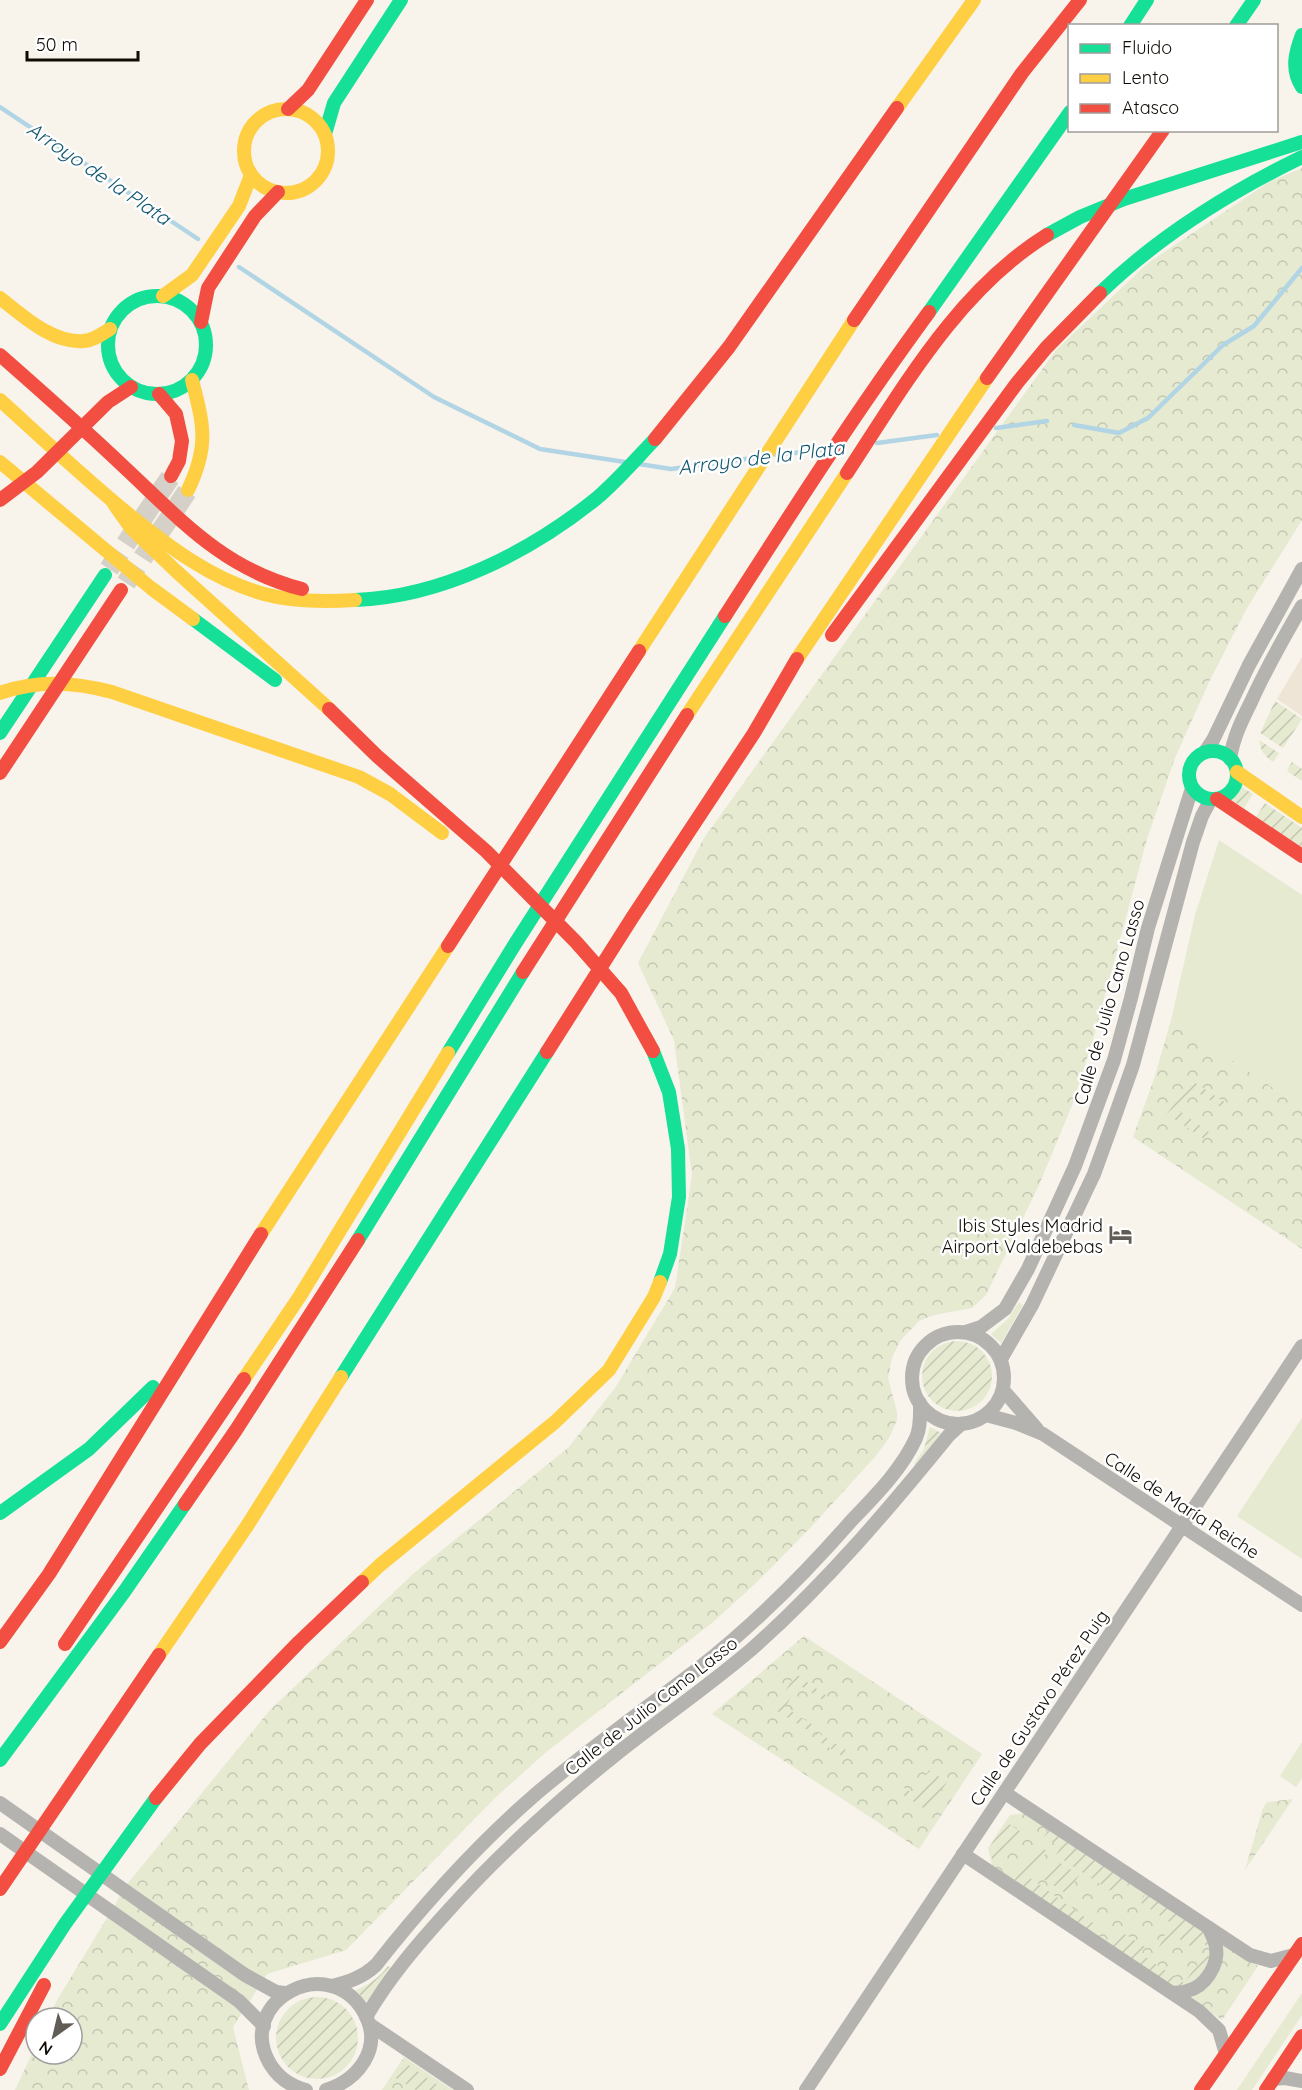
<svg xmlns="http://www.w3.org/2000/svg" width="1302" height="2090" viewBox="0 0 1302 2090" font-family="Quicksand,sans-serif">
  <defs>
    <pattern id="forest-crowns" width="20" height="18" patternUnits="userSpaceOnUse" patternTransform="scale(1.5)"><rect width="20" height="18" fill="#e5ead1"/><path d="M2 6a3 3 0 1 1 6 0M12 15a3 3 0 1 1 6 0" fill="none" stroke="#c3c7b2"/></pattern>
    <pattern id="garden-furrows" width="10" height="10" patternUnits="userSpaceOnUse" patternTransform="scale(1.5)"><rect width="10" height="10" fill="#e5ead1"/><path d="M-1 1l2-2M0 10L10 0M9 11l2-2" fill="none" stroke="#c3c7b2"/></pattern>
  </defs>
  <rect width="100%" height="100%" fill="#f8f3eb"/>
  <!-- medical -->
  <path fill="#eee5d6" d="M1302 657V716L1277 699Z"/>
  <!-- grass -->
  <g fill="#e5ead1">
    <path d="M1219 840 1302 895V1107L1171 1020 1195 915Z"/>
    <path d="M1019 1302 1023 1305 1001 1343 991 1334 1008 1319Z"/>
    <path d="M1302 1418V1559L1237 1516Z"/>
    <path d="M1302 1742V1778L1296 1787 1280 1776Z"/>
    <path d="M1302 1993V2015L1252 2090H1237Z"/>
  </g>
  <!-- forest -->
  <g fill="url(#forest-crowns)">
    <path d="M1302 168V520L1247 608 1209 682 1175 758 1147 839 1094 1036 1073 1103 1039 1185 986 1295 972 1308 934 1315 919 1321 900 1341 892 1358 888 1378 897 1412V1420L889 1438 875 1457 811 1527 755 1584 713 1622 545 1753 496 1797 346 1950 267 1974 233 2027 249 2090H15L36 2045V2054H72V2018H49L56 2002 128 1883 270 1710 414 1573 569 1447 615 1388 675 1288 692 1175 674 1040 638 963 704 838 1056 350 1148 263 1269 182Z"/>
    <path d="M1171 1020 1302 1107V1249L1133 1137 1154 1079Z"/>
    <path d="M804 1636 982 1754 919 1849 712 1714Z"/>
    <path d="M1293 1799 1245 1870 1263 1808 1267 1802Z"/>
    <path d="M1027 1813 1258 1966 1222 2020 993 1869 988 1848 1010 1815Z"/>
    <path d="M404 2057 453 2090H382Z"/>
  </g>
  <!-- garden -->
  <g fill="url(#garden-furrows)">
    <path d="M1275 701 1302 719 1283 748 1260 733Z"/>
    <path d="M1259 740 1279 753 1273 762C1264 756 1261 751 1259 740Z"/>
    <path d="M1292 762 1302 769V781L1287 771Z"/>
    <path d="M1239 785 1253 794 1244 808 1230 799Z"/>
    <path d="M1265 803 1302 828V847L1256 817Z"/>
    <path d="M1191 1080 1226 1103 1222 1108 1194 1090 1179 1111 1209 1132 1204 1139 1167 1114Z"/>
    <circle cx="957" cy="1376" r="35"/>
    <path d="M930 1427 941 1433 916 1466 914 1464 924 1449Z"/>
    <path d="M796 1674 831 1699 828 1703 799 1685 785 1707 813 1725 809 1731 774 1709Z"/>
    <path d="M817 1732 846 1750 842 1756 814 1738Z"/>
    <path d="M929 1770 947 1782 928 1811 900 1793 903 1787 914 1794Z"/>
    <path d="M1006 1822 1020 1831 995 1870 989 1848Z"/>
    <path d="M1049 1829 1129 1881 1123 1891 1118 1888 1114 1893 1056 1855 1060 1848 1044 1837Z"/>
    <path d="M1038 1845 1047 1851 1030 1878 1096 1925 1091 1933 1013 1882Z"/>
    <path d="M1054 1859 1079 1875 1067 1894 1042 1878Z"/>
    <path d="M1146 1893 1217 1940 1212 1949 1201 1942 1196 1950 1175 1936 1162 1957 1156 1953 1171 1923 1140 1902Z"/>
    <path d="M1120 1931 1145 1947 1141 1954 1184 1983 1205 1954 1213 1959 1204 1977 1178 1988 1167 1985 1109 1947Z"/>
    <path d="M388 1966 391 1968 366 2002 356 1990C370 1984 379 1978 388 1966Z"/>
    <circle cx="317" cy="2038" r="41"/>
    <path d="M404 2062 445 2090H416L394 2077Z"/>
  </g>
  <g fill="none" stroke-linecap="round" stroke-linejoin="round">
    <!-- stream -->
    <g stroke="#b1d5e4" stroke-width="4.5">
      <path d="M0 107 198 239"/>
      <path d="M239 267 434 397 540 449 625 462"/>
      <path d="M1074 425 1119 433 1148 418 1223 345 1254 326 1302 268"/>
      <path d="M996 428 1047 421"/>
      <path d="M877 443 937 435"/>
      <path d="M776 455 821 450"/>
      <path d="M639 464 671 469 753 458"/>
    </g>
    <!-- secondary-tunnel -->
    <g stroke="#d5d0c8" stroke-width="20" stroke-dasharray="20 10" stroke-linecap="butt">
      <path d="M109 569 171 476"/>
      <path d="M126 583 188 490"/>
    </g>
    <!-- street -->
    <g stroke="#b4b3b0" stroke-width="14">
      <path d="M1205 752 1213 740 1249 665 1302 569"/>
      <path d="M1230 759C1233 738 1242 720 1251 702 1266 669 1284 637 1302 606"/>
      <path d="M966 1332 981 1327 1005 1309 1028 1269 1075 1166 1114 1060 1131 998 1148 928 1192 788"/>
      <circle cx="958" cy="1378" r="46"/>
      <path d="M1001 1359 1032 1305 1094 1174 1115 1116 1133 1065 1193 842 1202 816 1211 799"/>
      <path d="M1003 1390 1037 1429"/>
      <path d="M986 1415 1016 1423 1043 1434 1302 1605"/>
      <path d="M1005 1793 1250 1955 1271 1961 1294 1955"/>
      <path d="M0 1803 245 1975 276 1992 285 1993"/>
      <path d="M0 1834 239 2001 264 2026"/>
      <path d="M963 1854 1199 2011 1219 2030 1226 2054"/>
      <path d="M332 1986C349 1982 363 1977 376 1965 424 1904 478 1844 537 1793 588 1750 642 1711 695 1671 753 1626 804 1575 852 1520 875 1496 902 1469 916 1438 921 1427 920 1414 920 1403"/>
      <path d="M1173 1993C1177 1992 1183 1993 1187 1991 1205 1987 1219 1965 1216 1947 1215 1940 1211 1934 1209 1928"/>
      <path d="M366 2017C388 1979 416 1946 446 1913 497 1856 554 1804 614 1756 660 1719 709 1686 753 1648 826 1583 888 1510 949 1435L961 1424"/>
      <path d="M369 2024 467 2090"/>
      <path d="M1273 2079 1285 2078 1302 2081"/>
      <path d="M306 2090C290 2086 278 2077 270 2064 233 2001 332 1948 366 2016 382 2049 358 2080 326 2090"/>
      <path d="M806 2090 1302 1346"/>
    </g>
    <!-- fast -->
    <g stroke="#16e098" stroke-width="14">
      <path d="M1130 26 1147 0"/>
      <path d="M1236 26 1254 0"/>
      <path d="M1302 35C1295 53 1291 70 1302 87"/>
      <path d="M325 134 334 103 401 0"/>
      <path d="M1047 235 1080 217 1124 199 1302 142"/>
      <path d="M1100 293C1159 236 1228 193 1302 157"/>
      <circle cx="157" cy="345" r="49"/>
      <path d="M929 312 1070 112"/>
      <path d="M355 600C442 597 530 552 597 498 618 480 636 459 655 439"/>
      <path d="M193 619 275 680"/>
      <path d="M0 733 105 575"/>
      <circle cx="1213" cy="775" r="24"/>
      <path d="M653 1051 669 1092 678 1149 679 1197 670 1254 660 1282"/>
      <path d="M448 1053 515 944 725 616"/>
      <path d="M358 1240 523 972"/>
      <path d="M341 1377 547 1052"/>
      <path d="M0 1513 89 1449 153 1387"/>
      <path d="M0 1760 124 1592 185 1504"/>
      <path d="M0 2024 65 1924 156 1798"/>
    </g>
    <!-- slow -->
    <g stroke="#ffcf43" stroke-width="14">
      <path d="M897 108 974 0"/>
      <circle cx="286" cy="151" r="42"/>
      <path d="M163 296 192 275 239 206 251 175"/>
      <path d="M0 298C23 316 53 344 84 341 94 340 102 334 110 329"/>
      <path d="M0 400C42 438 83 477 127 513 169 547 211 579 264 594 293 602 325 602 355 600"/>
      <path d="M0 462 151 588 193 619"/>
      <path d="M188 490C209 446 204 426 192 380"/>
      <path d="M114 504 131 528 176 571 329 709"/>
      <path d="M639 651 854 320"/>
      <path d="M797 659 987 378"/>
      <path d="M0 693C38 680 74 682 112 692L359 777 390 794 442 833"/>
      <path d="M687 715 847 473"/>
      <path d="M1237 772 1302 817"/>
      <path d="M261 1234 448 946"/>
      <path d="M244 1379 300 1296 448 1053"/>
      <path d="M362 1582 380 1565 555 1422 609 1370 654 1297 660 1282"/>
      <path d="M159 1655 247 1526 341 1377"/>
    </g>
    <!-- jam -->
    <g stroke="#f24e42" stroke-width="14">
      <path d="M288 109 308 90 367 0"/>
      <path d="M854 320 1022 73 1080 0"/>
      <path d="M201 322 208 288 255 216 278 192"/>
      <path d="M0 355C41 391 83 428 123 466 180 519 223 569 302 589"/>
      <path d="M987 378 1163 130"/>
      <path d="M159 394 176 414 182 441 179 461 171 476"/>
      <path d="M655 439 729 347 897 108"/>
      <path d="M847 473C903 388 958 290 1047 235"/>
      <path d="M0 500 37 472 108 402 131 387"/>
      <path d="M725 616C791 513 857 410 929 312"/>
      <path d="M832 635 1017 383 1046 348 1100 293"/>
      <path d="M329 709 377 756 486 851 576 942 621 993 653 1051"/>
      <path d="M0 773 121 590"/>
      <path d="M1217 799 1302 856"/>
      <path d="M448 946 639 651"/>
      <path d="M523 972 687 715"/>
      <path d="M547 1052 632 918 754 733 797 659"/>
      <path d="M185 1504 236 1430 358 1240"/>
      <path d="M0 1642 49 1574 261 1234"/>
      <path d="M65 1644 244 1379"/>
      <path d="M156 1798 200 1744 299 1642 362 1582"/>
      <path d="M0 1889 159 1655"/>
      <path d="M0 2069 44 1985"/>
      <path d="M1201 2090 1302 1944"/>
      <path d="M1266 2090 1302 2036"/>
    </g>
  </g>
  <!-- icons -->
  <defs>
    <symbol id="hotel-bare" viewBox="-9 -9 18 18"><path d="M-6-4.5h1.5V1H6V5H4.5V3h-9V5H-6ZM-4 0a1.8 1.8 0 1 1 3.6 0ZM.5 0V-2.5h3Q6-2.5 6 0Z" fill="#615c56" stroke="#fff" stroke-width="2.5" paint-order="stroke"/></symbol>
  </defs>
  <g fill-rule="evenodd">
    <use href="#hotel-bare" x="1104" y="1218" width="33" height="33"/>
  </g>
  <g text-anchor="middle" dominant-baseline="central" stroke-width="5" stroke-linejoin="round" paint-order="stroke">
    <!-- street labels -->
    <g font-size="18" fill="#100b05" stroke="#fff">
      <text transform="translate(1109 1002) rotate(-74)">Calle de Julio Cano Lasso</text>
      <text transform="translate(1182 1505) rotate(33)">Calle de María Reiche</text>
      <text transform="translate(651 1706) rotate(-38)">Calle de Julio Cano Lasso</text>
      <text transform="translate(1039 1708) rotate(-56)">Calle de Gustavo Pérez Puig</text>
    </g>
    <!-- poi labels -->
    <g font-size="18" fill="#100b05" stroke="#fff" text-anchor="end">
      <text x="1103" y="1225">Ibis Styles Madrid<tspan x="1103" dy="21">Airport Valdebebas</tspan></text>
    </g>
    <!-- water labels -->
    <g font-size="20" font-style="italic" fill="#125871" stroke="#fff">
      <text transform="translate(99 173) rotate(34)">Arroyo de la Plata</text>
      <text transform="translate(761 457) rotate(-7)">Arroyo de la Plata</text>
    </g>
  </g>
  <!-- legend -->
  <rect x="1068" y="24" width="210" height="108" fill="#ffffff" stroke="#9f9d9b" stroke-width="1.5"/>
  <rect x="1080" y="44" width="30" height="9" fill="#16e098" stroke="#9f9d9b" stroke-width="1.5"/>
  <text x="1122" y="54" font-size="18" fill="#100b05">Fluido</text>
  <rect x="1080" y="74" width="30" height="9" fill="#ffcf43" stroke="#9f9d9b" stroke-width="1.5"/>
  <text x="1122" y="84" font-size="18" fill="#100b05">Lento</text>
  <rect x="1080" y="104" width="30" height="9" fill="#f24e42" stroke="#9f9d9b" stroke-width="1.5"/>
  <text x="1122" y="114" font-size="18" fill="#100b05">Atasco</text>
  <!-- north arrow -->
  <g transform="translate(54 2036) rotate(214)"><circle r="28" fill="#ffffff" stroke="#9f9d9b" stroke-width="1.5"/>
  <path d="M0-4.5L10 22L0 15L-10 22Z" fill="#615c56"/>
  <text y="-9" font-size="16" font-weight="bold" text-anchor="middle" fill="#100b05">N</text>
  </g>
  <!-- scale -->
  <path d="M27 51v9h111v-9" fill="none" stroke="#100b05" stroke-width="3"/>
  <text x="36" y="51" font-size="18" fill="#100b05" stroke="#ffffff" stroke-width="4.5" paint-order="stroke">50 m</text>
</svg>
